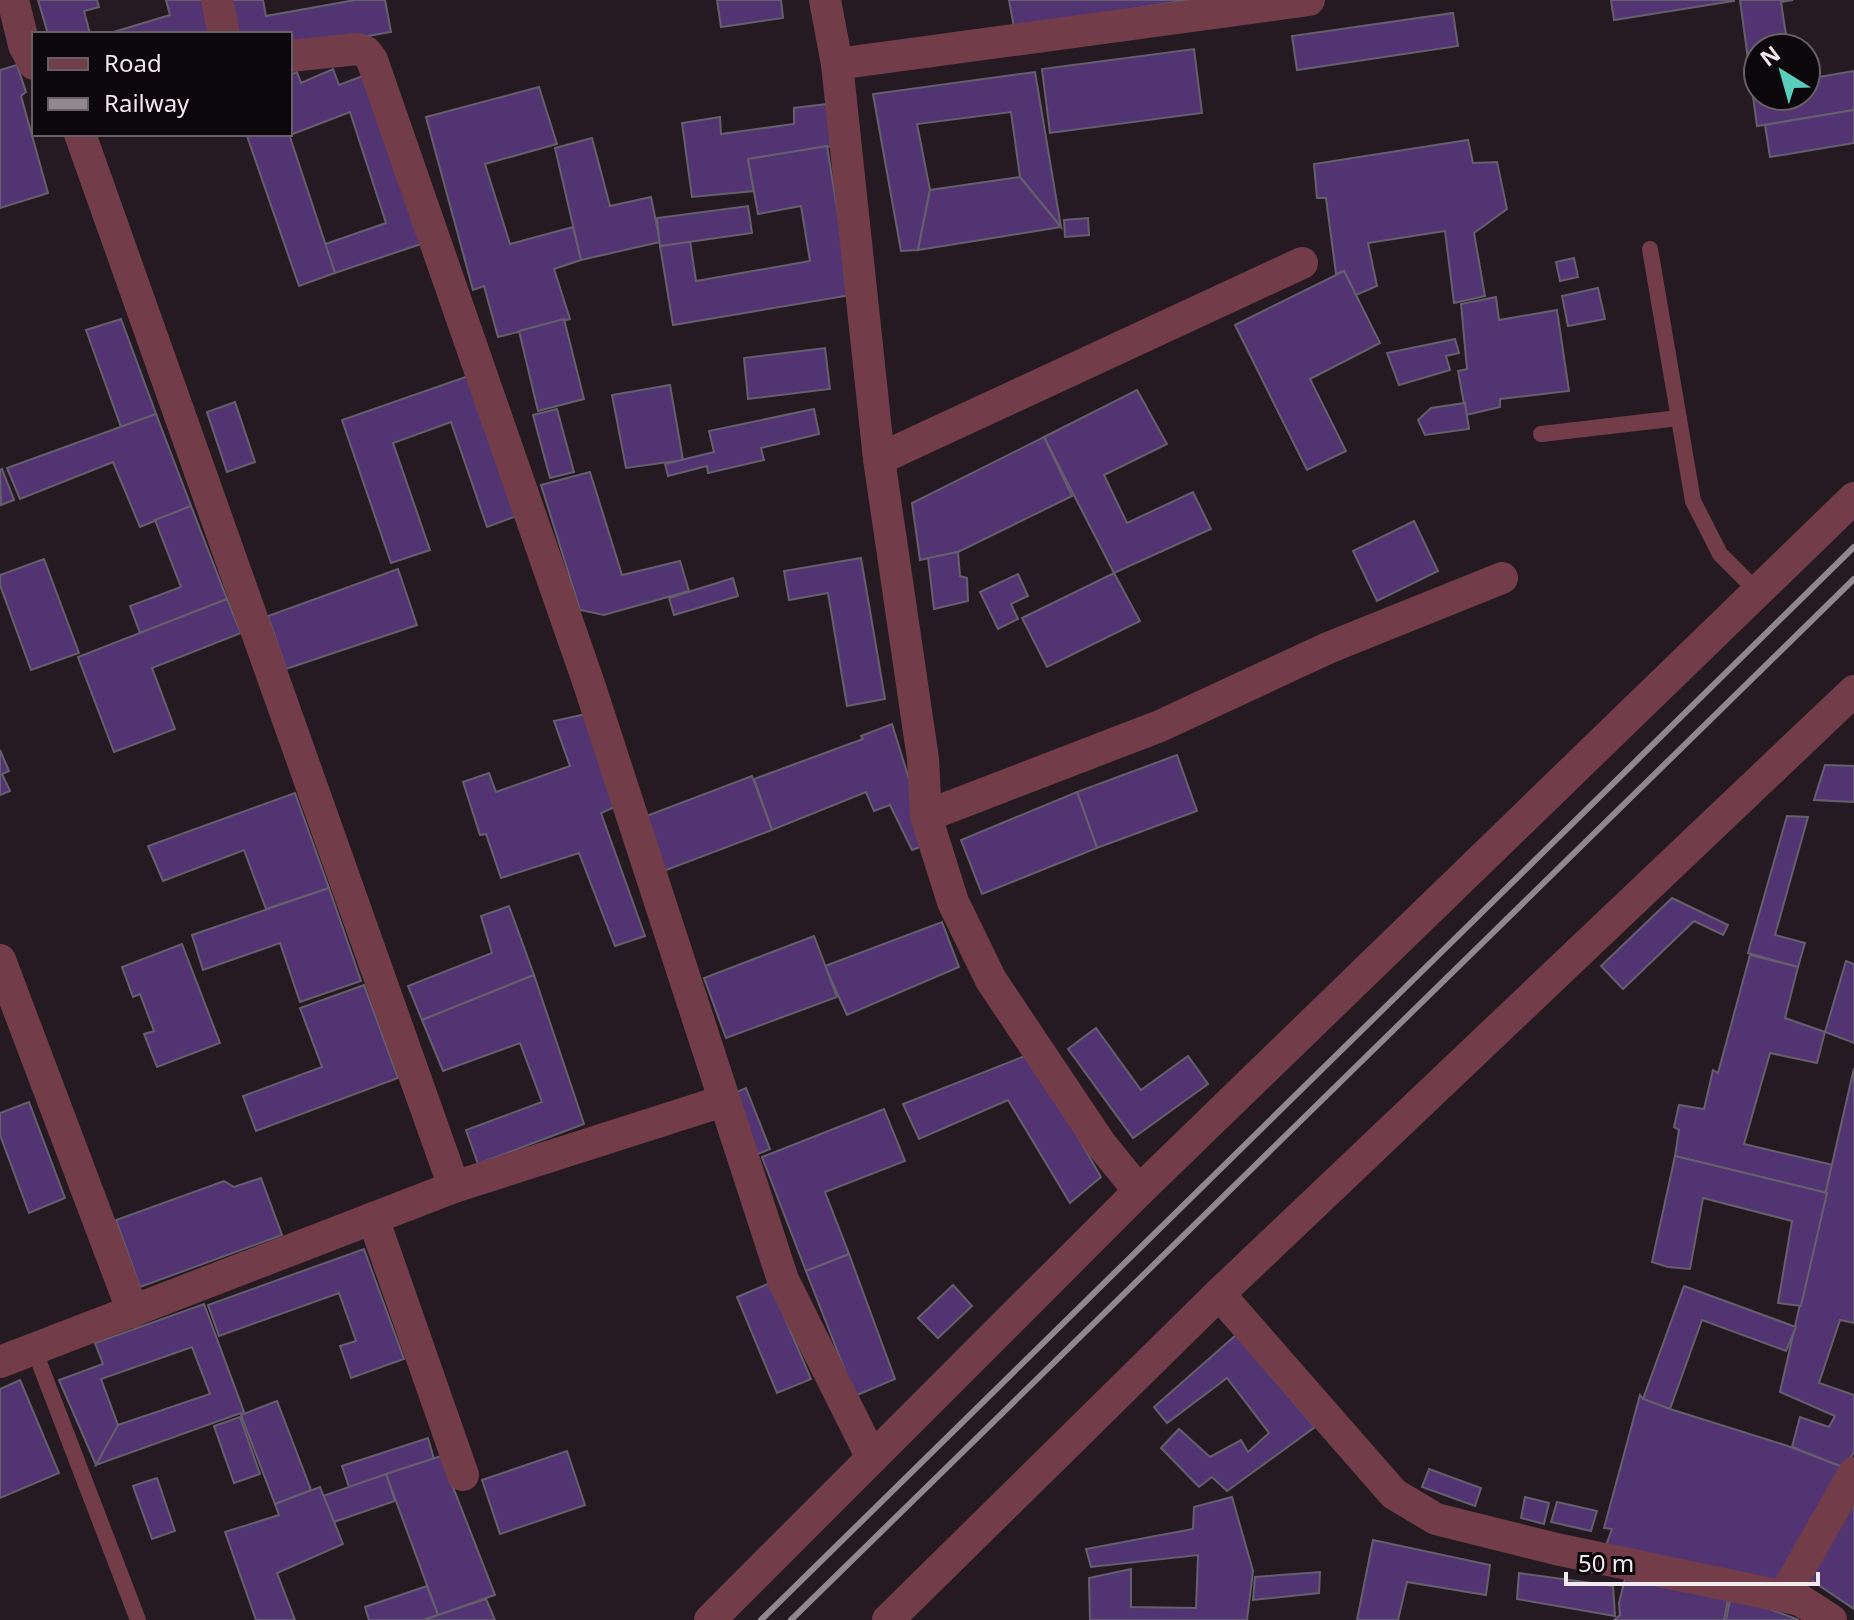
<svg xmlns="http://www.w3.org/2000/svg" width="1854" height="1620" viewBox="0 0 1854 1620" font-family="'Noto Sans',sans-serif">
  <rect width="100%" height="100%" fill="#251a22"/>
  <!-- building -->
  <g fill="#533473" stroke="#655f6d" stroke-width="2" fill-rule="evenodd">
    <path d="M38 0H97L99 7 84 11 90 34H48Z"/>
    <path d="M166 0H208L216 34H107L170 15Z"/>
    <path d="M229 0H263L266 16 355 0H385L391 32 290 50V34H235Z"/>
    <path d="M717 0H781L783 18 721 27Z"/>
    <path d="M1009 0H1190L1014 27Z"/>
    <path d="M1611 0H1734V1L1614 20Z"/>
    <path d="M1740 0H1793L1781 2 1788 48H1758V96H1806V79L1854 71V110L1757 126Z"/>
    <path d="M1453 13 1458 46 1297 70 1292 36Z"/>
    <path d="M1194 49 1202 113 1050 133 1042 69Z"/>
    <path d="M17 65 26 92 21 96 48 193 0 208V70Z"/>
    <path d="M333 69 339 85 368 74 424 243 335 273 325 244 386 223 350 112 290 135 289 134 290 75 297 72 301 83Z"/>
    <path d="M1035 72 1061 227 1020 177 1011 112 917 124 930 190 918 250 901 251 873 94Z"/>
    <path d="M539 87 557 144 485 164 510 244 573 227 581 260 554 269 570 319 498 337 484 286 473 290 426 117Z"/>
    <path d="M826 104 834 146 748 159 754 191 692 197 682 123 720 117 721 134 794 124V108Z"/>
    <path d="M1854 110V143L1770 157 1765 125Z"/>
    <path d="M253 134H289L335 273 299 286 247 136Z"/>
    <path d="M592 138 610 206 651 197 660 242 581 260 555 148Z"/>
    <path d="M1468 140 1473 163 1497 162 1507 209 1474 233 1485 296 1454 303 1445 231 1368 243 1377 286 1356 295 1344 271 1336 274 1326 198H1317L1314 164Z"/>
    <path d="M827 146 851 295 673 325 660 246 690 241 696 281 810 261 801 206 758 214 748 159Z"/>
    <path d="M1020 177 1061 227 918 250 930 190Z"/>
    <path d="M748 206 752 233 660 246 657 218Z"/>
    <path d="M1088 218 1089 235 1065 237 1064 220Z"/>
    <path d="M1574 258 1578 277 1560 281 1556 262Z"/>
    <path d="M1344 271 1380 343 1310 379 1346 451 1307 470 1235 325Z"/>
    <path d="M1598 288 1605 319 1568 326 1562 296Z"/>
    <path d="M1496 297 1499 320 1557 310 1569 391 1500 399V407L1466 415 1458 371 1467 369 1461 304Z"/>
    <path d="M121 319 156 414 121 427 86 330Z"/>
    <path d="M564 319 584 399 538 411 519 331Z"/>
    <path d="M1455 339 1459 353 1446 356 1450 370 1399 385 1387 353Z"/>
    <path d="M825 348 830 389 748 399 744 358Z"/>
    <path d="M474 374 522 514 487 527 451 422 393 443 430 550 391 563 342 420Z"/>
    <path d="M670 385 683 460 626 468 612 395Z"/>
    <path d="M1137 390 1167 444 1104 475 1127 523 1193 492 1211 529 1114 573 1044 437Z"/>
    <path d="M235 402 255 462 227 472 207 412Z"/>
    <path d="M1465 403 1469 429 1425 435 1418 420 1431 408Z"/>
    <path d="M557 409 574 472 550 478 533 415Z"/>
    <path d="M814 409 819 434 761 448 764 460 708 473 707 466 668 476 665 464 714 452 709 431Z"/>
    <path d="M156 414 191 506 140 527 113 462 20 499 7 468Z"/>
    <path d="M1044 437 1072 496 958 552 920 560 912 503Z"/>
    <path d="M2 469 14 500 1 505 0 470Z"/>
    <path d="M590 472 622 575 680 561 689 591 604 615 580 610 541 485Z"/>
    <path d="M191 506 227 599 140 633 130 606 181 587 155 520Z"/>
    <path d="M1414 521 1438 571 1377 601 1353 551Z"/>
    <path d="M958 552 960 576 967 578 968 601 934 609 928 558Z"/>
    <path d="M861 558 885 699 847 706 828 593 789 600 784 571Z"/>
    <path d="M44 559 79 653 31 670 0 585V575Z"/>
    <path d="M398 569 417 625 286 669 268 616Z"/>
    <path d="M1114 573 1140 621 1047 667 1022 618Z"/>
    <path d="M1018 574 1028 596 1011 604 1018 619 998 629 980 592Z"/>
    <path d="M733 578 738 596 674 615 669 598Z"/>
    <path d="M227 599 241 633 152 668 175 729 114 752 78 657Z"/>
    <path d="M586 714 617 806 601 813 645 936 615 946 579 853 501 878 486 834 480 835 463 782 489 773 496 792 570 766 554 721Z"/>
    <path d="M892 724 929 844 912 850 890 805 874 811 866 792 772 830 754 779 863 739 861 736Z"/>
    <path d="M0 750 9 771 2 774 10 791 0 795Z"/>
    <path d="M1177 755 1197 811 1097 848 1077 792Z"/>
    <path d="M1825 765 1854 766V802L1814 800Z"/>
    <path d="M752 776 772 830 661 872 641 818Z"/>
    <path d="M1077 792 1097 848 982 894 961 840Z"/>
    <path d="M295 793 329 888 266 909 244 850 163 881 148 846Z"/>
    <path d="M1787 816 1808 817 1775 935 1805 943 1798 967 1748 953Z"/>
    <path d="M329 888 361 981 300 1002 280 943 203 970 192 935Z"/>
    <path d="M1672 898 1728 925 1723 935 1694 921 1623 989 1601 966Z"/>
    <path d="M509 906 534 975 422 1020 408 986 492 953 481 916Z"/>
    <path d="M942 922 959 967 847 1015 825 966Z"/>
    <path d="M814 936 837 997 726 1038 704 978Z"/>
    <path d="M182 944 220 1043 157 1067 144 1034 154 1031 140 994 133 997 122 967Z"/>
    <path d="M1750 955 1798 967 1785 1018 1825 1032 1817 1063 1770 1053 1744 1144 1833 1165 1827 1193 1675 1156 1679 1130 1674 1127 1679 1105 1704 1109 1713 1070 1718 1073Z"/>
    <path d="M1846 961 1854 964V1043L1825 1032Z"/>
    <path d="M534 975 584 1124 478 1164 466 1130 542 1102 520 1043 443 1071 422 1020Z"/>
    <path d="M364 985 398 1078 256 1131 243 1096 322 1067 300 1008Z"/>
    <path d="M1096 1028 1141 1090 1188 1056 1208 1084 1133 1138 1068 1049Z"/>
    <path d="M1030 1054 1101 1177 1070 1203 1008 1100 919 1139 903 1104Z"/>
    <path d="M1854 1068V1323L1840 1320 1819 1383 1854 1395V1452L1845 1468 1792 1447 1800 1417 1829 1427 1835 1416 1780 1392Z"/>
    <path d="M746 1088 770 1149 753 1156 730 1095Z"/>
    <path d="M29 1102 65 1198 29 1213 0 1135V1113Z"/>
    <path d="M884 1109 905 1161 825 1192 849 1254 806 1271 762 1157Z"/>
    <path d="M1675 1156 1827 1193 1801 1306 1778 1303 1792 1221 1703 1198 1690 1269 1668 1267 1652 1262Z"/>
    <path d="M261 1178 282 1235 140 1287 116 1220 224 1181 234 1187Z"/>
    <path d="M364 1249 404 1359 351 1378 340 1346 356 1341 339 1293 219 1336 208 1305Z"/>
    <path d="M849 1254 895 1379 855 1396 806 1271Z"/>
    <path d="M770 1283 811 1379 777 1393 737 1297Z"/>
    <path d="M953 1285 972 1306 938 1338 918 1318Z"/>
    <path d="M1684 1286 1796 1327 1786 1351 1702 1320 1670 1409 1643 1399Z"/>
    <path d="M204 1304 244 1412 96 1465 118 1425 96 1465 59 1380 103 1364 95 1343ZM192 1347 210 1394 118 1425 101 1379Z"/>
    <path d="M1236 1335 1315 1427 1227 1491 1212 1477 1199 1487 1161 1448 1179 1429 1210 1457 1241 1440 1248 1452 1269 1433 1227 1378 1167 1423 1154 1407Z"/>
    <path d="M20 1380 59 1473 0 1498V1389Z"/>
    <path d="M1640 1395 1643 1399 1670 1409 1788 1446 1845 1468 1781 1581 1604 1551 1612 1529 1604 1528Z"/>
    <path d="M277 1401 311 1490 275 1504 241 1415Z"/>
    <path d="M240 1417 260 1474 234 1483 214 1426Z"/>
    <path d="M428 1438 434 1459 349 1487 342 1466Z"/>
    <path d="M567 1451 585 1505 500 1534 482 1480Z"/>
    <path d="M441 1456 495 1595 438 1615 386 1474Z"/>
    <path d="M1429 1469 1481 1488 1475 1506 1422 1487Z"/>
    <path d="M386 1474 395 1501 334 1522 323 1496Z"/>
    <path d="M157 1478 175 1531 152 1539 133 1486Z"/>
    <path d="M320 1487 343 1544 277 1573 295 1620H256L225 1532 279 1515 275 1504Z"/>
    <path d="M1854 1495V1609L1805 1576Z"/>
    <path d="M1232 1497 1253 1571 1247 1620H1090L1089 1578 1131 1569V1607L1196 1608 1198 1555 1091 1567 1086 1549 1193 1529 1194 1507Z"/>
    <path d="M1525 1497 1549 1503 1544 1524 1521 1518Z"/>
    <path d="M1557 1502 1597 1511 1591 1531 1551 1522Z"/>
    <path d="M1373 1540 1490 1565 1486 1595 1407 1582 1398 1620H1357Z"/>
    <path d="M1320 1572 1319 1593 1253 1600 1255 1577Z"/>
    <path d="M1519 1573 1613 1586 1615 1616 1517 1599Z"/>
    <path d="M1625 1579 1728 1600 1724 1620H1614L1620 1615 1619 1603Z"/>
    <path d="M427 1586 438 1615 424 1620H369L365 1607Z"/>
    <path d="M1731 1595 1799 1620H1726Z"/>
    <path d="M486 1599 495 1620H424L438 1615Z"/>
  </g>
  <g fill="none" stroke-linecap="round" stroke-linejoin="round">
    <!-- service -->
    <g stroke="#723d49" stroke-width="16">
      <path d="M1650 249 1693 501 1720 554 1757 591"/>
      <path d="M1541 434 1679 418"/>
      <path d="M34 1349 138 1620"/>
    </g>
    <!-- minor -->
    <g stroke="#723d49" stroke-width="32">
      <path d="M13 0 24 45 34 64"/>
      <path d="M217 0 224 34"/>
      <path d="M825 0 837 64 879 459 923 759 926 816 953 902 991 980 1100 1143 1139 1191"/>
      <path d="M290 56 357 49 366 52 372 60 589 684 783 1280 872 1458"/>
      <path d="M837 64 1309 0"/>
      <path d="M80 134 454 1187"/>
      <path d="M879 459 1302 263"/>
      <path d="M926 816 1160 726 1328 648 1502 578"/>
      <path d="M0 960 133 1312"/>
      <path d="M373 1218 463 1475"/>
      <path d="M1219 1294 1394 1494 1436 1519 1556 1549 1800 1600 1831 1620"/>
      <path d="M0 1362 454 1187 723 1101"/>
      <path d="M1784 1596 1854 1473"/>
      <path d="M710 1620 1139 1191 1854 498"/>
      <path d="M888 1620 1219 1294 1854 691"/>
    </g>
    <!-- rail -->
    <g stroke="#90888e" stroke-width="6">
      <path d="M761 1620 1854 547"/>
      <path d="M791 1620 1854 579"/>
    </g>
  </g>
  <!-- legend -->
  <rect x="32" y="32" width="260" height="104" fill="#0b070a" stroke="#676165" stroke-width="2"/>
  <rect x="48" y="58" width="40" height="12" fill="#723d49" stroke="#676165" stroke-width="2"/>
  <text x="104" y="72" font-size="24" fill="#f0e9ee">Road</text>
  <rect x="48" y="98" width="40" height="12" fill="#90888e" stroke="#676165" stroke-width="2"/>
  <text x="104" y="112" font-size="24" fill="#f0e9ee">Railway</text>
  <!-- north arrow -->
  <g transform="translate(1782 72) rotate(323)"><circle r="38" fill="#0b070a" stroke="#676165" stroke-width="2"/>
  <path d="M0-6L14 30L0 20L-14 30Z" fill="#5acebd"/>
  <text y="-12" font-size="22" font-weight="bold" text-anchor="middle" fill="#f0e9ee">N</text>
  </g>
  <!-- scale -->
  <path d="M1566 1572v12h252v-12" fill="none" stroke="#f0e9ee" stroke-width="4"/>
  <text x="1578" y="1572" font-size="24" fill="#f0e9ee" stroke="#0b070a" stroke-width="6" paint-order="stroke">50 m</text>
</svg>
